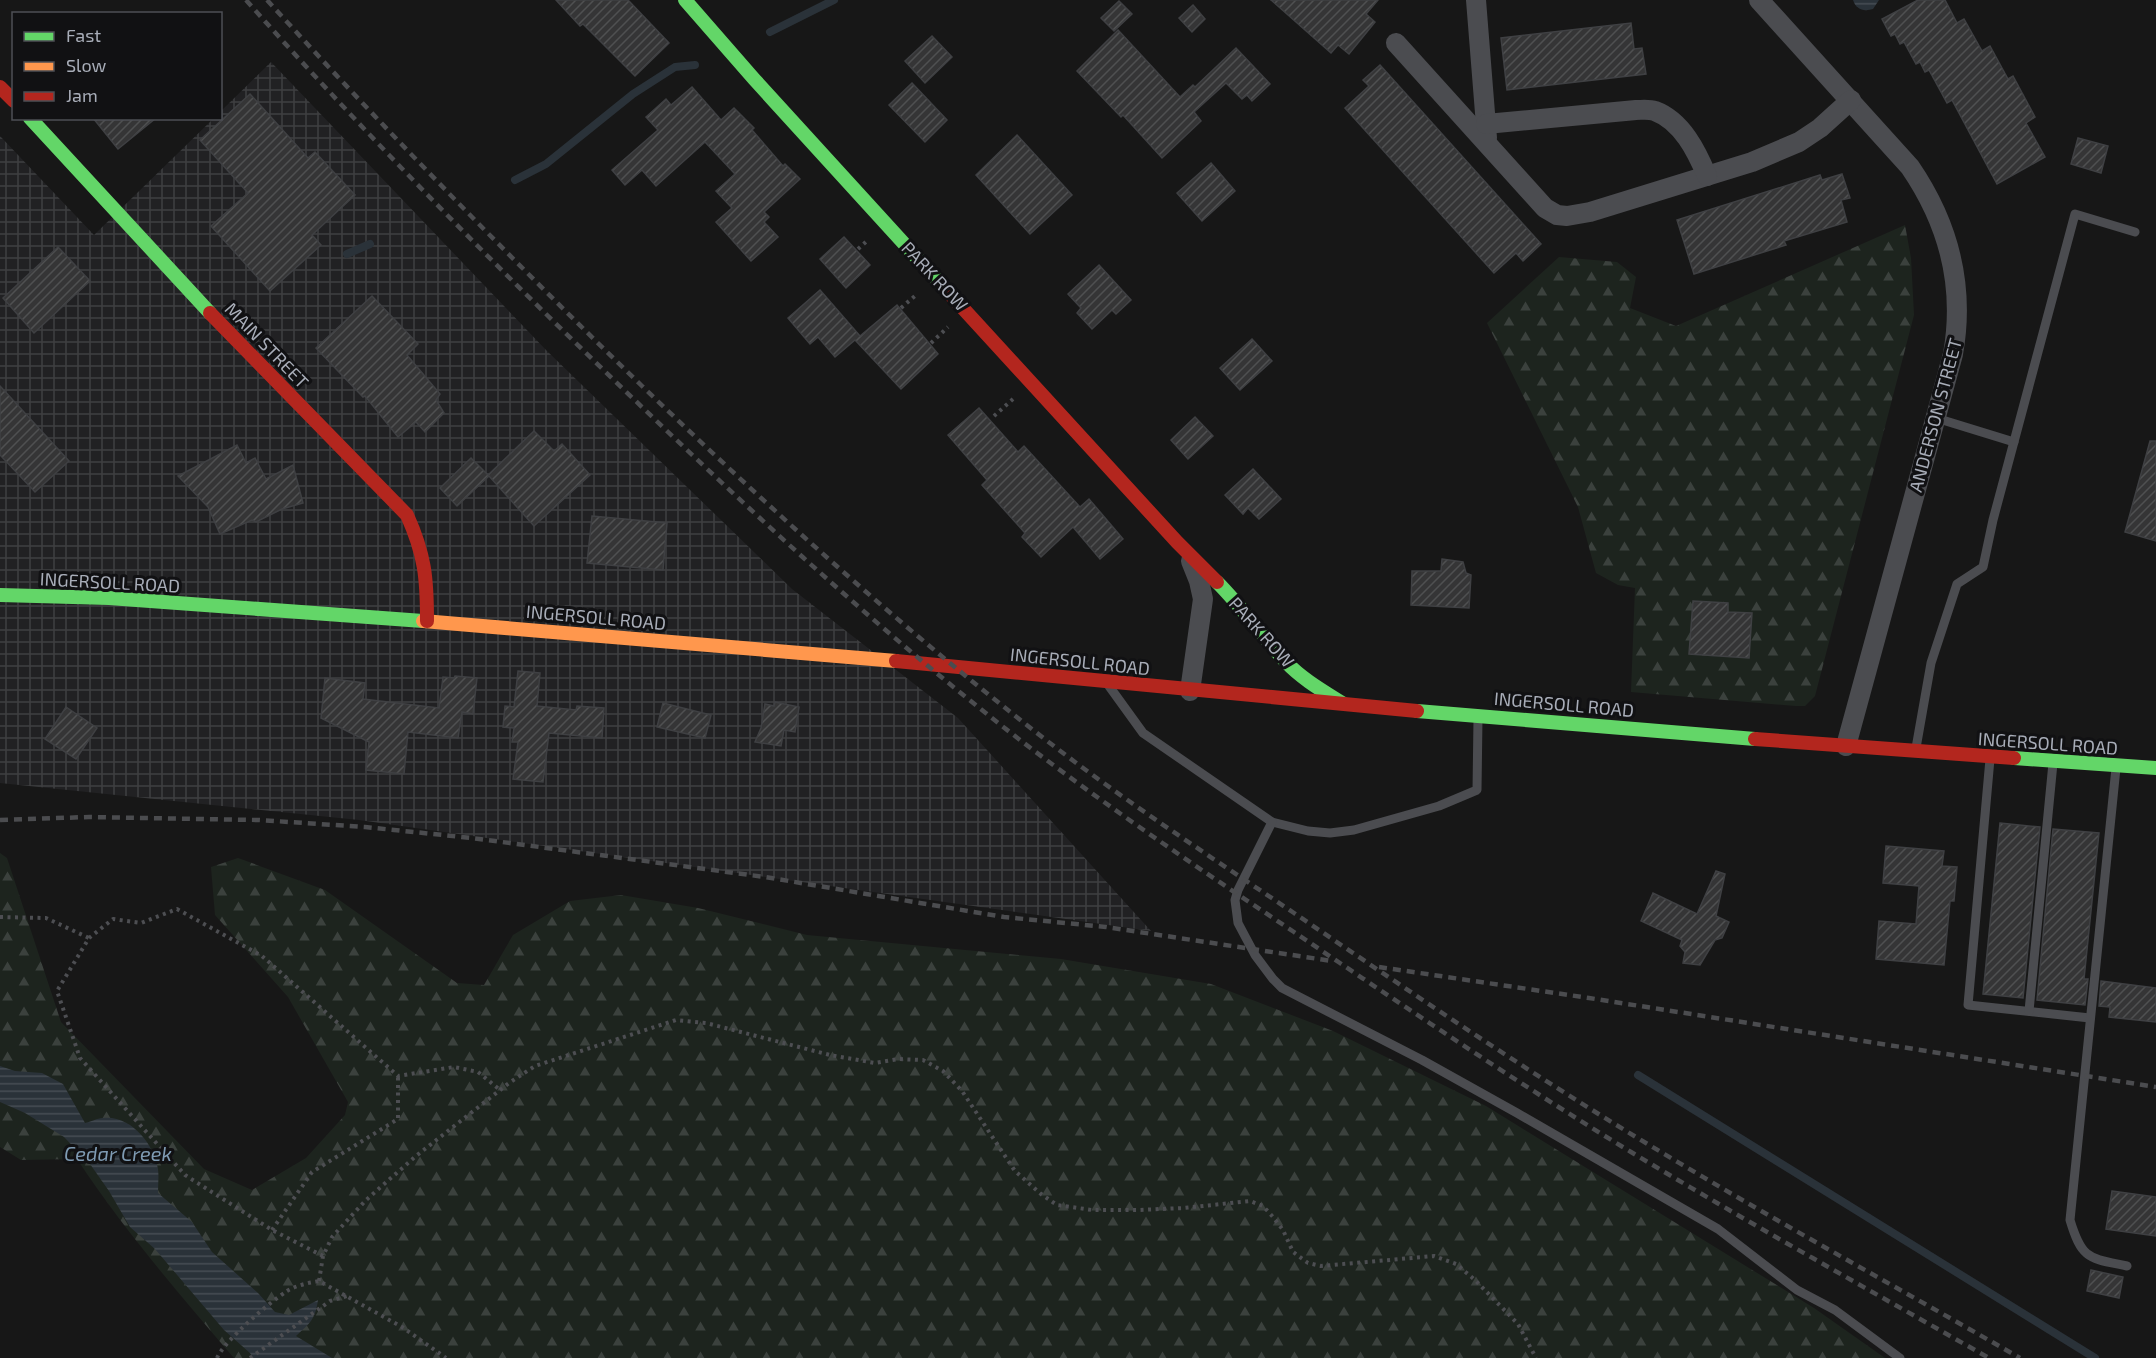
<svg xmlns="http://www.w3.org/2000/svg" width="2156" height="1358" viewBox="0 0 2156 1358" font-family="'Exo 2',sans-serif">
  <defs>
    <pattern id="industrial-grid" width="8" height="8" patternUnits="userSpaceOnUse" patternTransform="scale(1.5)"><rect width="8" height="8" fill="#212123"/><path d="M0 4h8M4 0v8" fill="none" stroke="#3e3f41"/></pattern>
    <pattern id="forest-firs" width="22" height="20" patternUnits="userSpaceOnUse" patternTransform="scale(1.5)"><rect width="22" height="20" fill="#1d241e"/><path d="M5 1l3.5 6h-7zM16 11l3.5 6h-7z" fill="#3b413d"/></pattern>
    <pattern id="water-rules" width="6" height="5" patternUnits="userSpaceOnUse" patternTransform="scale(1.5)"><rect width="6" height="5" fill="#2a3239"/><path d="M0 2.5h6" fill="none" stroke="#464d54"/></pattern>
    <pattern id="building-hatch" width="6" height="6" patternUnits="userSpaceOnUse" patternTransform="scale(1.5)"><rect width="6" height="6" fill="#353536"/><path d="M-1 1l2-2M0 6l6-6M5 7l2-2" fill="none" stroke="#4f5051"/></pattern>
  </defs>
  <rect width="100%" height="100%" fill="#171717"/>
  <!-- industrial -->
  <path fill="url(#industrial-grid)" d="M271 62 546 350 792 589 958 718 1151 931 359 820 0 783V136L94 235 213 119 220 118 221 111Z"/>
  <!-- forest -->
  <g fill="url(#forest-firs)">
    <path d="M1905 225 1911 258 1914 315 1815 696 1805 706H1796L1631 692 1635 588 1618 585 1596 573 1578 507 1487 323 1559 257 1617 262 1636 277 1630 308 1676 326Z"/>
    <path d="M0 853 7 858 61 1022 204 1169 252 1190 306 1158 345 1115 348 1102 288 997 215 915 211 867 238 858 325 890 457 983 484 985 513 935 570 901 621 895 698 908 807 935 1061 959 1211 984 1333 1031 1486 1106 1814 1308 1885 1358H234C179 1294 124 1230 77 1159L21 1160 0 1147Z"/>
  </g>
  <!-- water -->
  <g fill="url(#water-rules)">
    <path d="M1853 0H1879L1873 9C1863 12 1856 9 1853 0Z"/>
    <path d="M0 1066 15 1071 42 1073 63 1084 85 1123C91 1122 97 1118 103 1118 131 1115 154 1144 158 1169 159 1177 158 1185 158 1193L192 1222 212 1252 258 1293 275 1312 289 1315 318 1300C315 1320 310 1323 296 1336L332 1358H253L250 1353 224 1330 155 1249 130 1227 109 1191 90 1164 64 1137 25 1113 0 1102Z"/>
  </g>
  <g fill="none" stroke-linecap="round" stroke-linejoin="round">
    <!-- stream -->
    <g stroke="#2a3239" stroke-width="8">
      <path d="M770 32 834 0"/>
      <path d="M515 180 546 164 633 94 675 67 695 65"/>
      <path d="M347 254 370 244"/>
      <path d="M1638 1075 2095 1358"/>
    </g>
  </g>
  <!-- building -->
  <g fill="url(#building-hatch)" stroke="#3f4043" stroke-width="1.5">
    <path d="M556 0H628L669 43 635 76 583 24 580 26Z"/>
    <path d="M1271 0H1378L1366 14 1375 22 1349 54 1338 45 1331 53Z"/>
    <path d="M1918 0H1945L1957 23 1964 19 1982 51 1990 46 2008 79 2013 76 2035 117 2026 123 2045 157 1997 184 1952 100 1947 103 1929 70 1925 72 1920 62 1916 64 1904 42 1900 44 1895 34 1891 36 1882 19Z"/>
    <path d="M1119 1 1132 14 1114 31 1101 18Z"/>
    <path d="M1193 5 1205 19 1192 32 1179 18Z"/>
    <path d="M1631 23 1634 49 1642 48 1646 74 1507 90 1501 38Z"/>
    <path d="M1118 30 1180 97 1193 85 1195 87 1236 48 1270 84 1252 101 1247 95 1242 99 1226 83 1194 112 1201 121 1162 158 1123 115 1121 117 1077 71Z"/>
    <path d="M932 36 952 57 925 83 905 61Z"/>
    <path d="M1380 65 1541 244 1523 261 1516 253 1494 273 1345 108 1369 86 1363 80Z"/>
    <path d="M912 83 947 120 925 142 889 105Z"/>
    <path d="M692 87 721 120 734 108 754 128 752 130 783 166 785 164 800 179 764 212 769 217 764 222 778 237 751 261 716 222 732 208 716 191 735 174 705 142 656 186 642 170 625 185 612 170 658 130 646 117 666 99 671 105Z"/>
    <path d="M250 94 308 158 315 152 355 195 312 235 321 245 270 291 211 226 248 193 200 140Z"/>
    <path d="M93 118H156L118 149Z"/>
    <path d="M1017 135 1072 195 1030 234 976 175Z"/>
    <path d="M2078 138 2108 146 2101 173 2071 164Z"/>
    <path d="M1211 163 1235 191 1202 221 1177 193Z"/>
    <path d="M1842 174 1850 198 1841 200 1847 222 1784 241 1786 245 1694 274 1677 220 1820 175 1822 180Z"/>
    <path d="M844 237 870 265 846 288 820 259Z"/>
    <path d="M58 247 90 281 34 333 3 298Z"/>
    <path d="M1099 265 1131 300 1116 314 1112 310 1092 329 1077 313 1081 308 1068 294Z"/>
    <path d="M820 290 860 336 897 305 938 354 901 389 855 340 835 357 818 337 810 344 788 318Z"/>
    <path d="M372 296 418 344 407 355 440 394 436 400 444 413 425 432 416 422 398 437 365 396 363 397 316 348Z"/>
    <path d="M1252 339 1272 361 1240 390 1220 368Z"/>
    <path d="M0 386 69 461 35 492 0 455Z"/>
    <path d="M979 408 1018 452 1024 446 1080 507 1089 499 1123 539 1100 559 1073 527 1041 557 1022 537 1025 533 982 485 987 480 948 435Z"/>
    <path d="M1195 417 1213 436 1188 459 1171 440Z"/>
    <path d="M534 431 554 451 562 444 590 475 534 526 489 476 457 506 440 488 471 458 488 475Z"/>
    <path d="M2150 441H2156V541L2125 532Z"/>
    <path d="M237 445 246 463 255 458 266 479 293 465 303 503 282 509 256 522 252 520 220 534 208 507 178 476Z"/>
    <path d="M1253 469 1281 499 1259 519 1248 508 1243 514 1225 495Z"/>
    <path d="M592 516 667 523 663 570 587 563Z"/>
    <path d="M1442 559 1463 562 1466 573 1471 575 1469 608 1411 605 1412 571H1441Z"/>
    <path d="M1693 601 1728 603V612L1752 613 1749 658 1689 654Z"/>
    <path d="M518 671 540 673 537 706 576 710 577 706 604 708 602 738 549 733 543 782 513 779 518 742H512L514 728 503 727 505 706 514 707Z"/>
    <path d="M455 676 477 678 473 714 462 712 458 738 408 732 404 774 366 770 369 742 321 718 325 678 365 683 363 699 439 708 443 677 454 678Z"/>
    <path d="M775 702 799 707 795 732 784 730 781 746 755 742 761 728 765 704 774 706Z"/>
    <path d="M663 703 711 715 705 738 657 727Z"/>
    <path d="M66 707 97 728 76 759 45 739Z"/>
    <path d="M2000 823 2040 827 2023 998 1983 994Z"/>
    <path d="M2053 829 2099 833 2084 979H2088L2085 1005 2037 1000Z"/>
    <path d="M1886 846 1944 851 1942 866 1957 867 1954 901H1950L1944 965 1876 959 1879 921 1916 924 1919 886 1883 883Z"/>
    <path d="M1716 871 1725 874 1716 916 1729 922 1722 938 1715 940 1700 965 1683 963 1685 952 1680 946 1682 940 1641 921 1653 893 1697 914Z"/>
    <path d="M2101 981 2156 988V1022L2109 1017 2110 1007 2099 1006Z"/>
    <path d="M2112 1191 2156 1197V1236L2106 1229Z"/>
    <path d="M2091 1270 2123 1277 2119 1298 2087 1291Z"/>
  </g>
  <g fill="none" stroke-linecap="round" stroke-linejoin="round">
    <!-- path -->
    <g stroke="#4d4e52" stroke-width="4" stroke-dasharray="3 4.5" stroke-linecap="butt">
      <path d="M858 249 869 239"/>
      <path d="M901 308 916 295"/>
      <path d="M931 343 948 327"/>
      <path d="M994 416 1013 399"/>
      <path d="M0 917 46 918 89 938"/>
      <path d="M272 1230 312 1172 398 1119V1076"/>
      <path d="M323 1256 272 1230 185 1175 80 1058 57 991 89 938 113 919 141 923 177 909 262 956 398 1076 454 1067 478 1072 500 1090"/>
      <path d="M319 1281 323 1256 332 1237 366 1200 416 1156 509 1083 535 1066 676 1020 706 1023 830 1055 875 1063 898 1059 923 1060 943 1071 962 1091 1015 1171 1041 1194 1057 1205 1092 1210H1138L1184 1208 1250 1201 1263 1206 1273 1217 1283 1230 1293 1252 1308 1263 1321 1266 1434 1256 1456 1264 1475 1280 1518 1324 1536 1358"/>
      <path d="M217 1358C224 1341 271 1301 287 1291 297 1285 308 1283 319 1281L402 1327 446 1358"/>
      <path d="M250 1358 330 1301 347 1296"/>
    </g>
    <!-- lane -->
    <g stroke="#4b4c50" stroke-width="9">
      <path d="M1936 418 2014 442"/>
      <path d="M1109 686 1143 733 1272 822 1308 831 1330 833 1354 830 1439 806 1477 790 1478 719"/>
      <path d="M1916 748 1931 663 1957 584 1983 567 1993 520 2075 214 2135 232"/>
      <path d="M1990 759 1968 1005 2090 1018"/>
      <path d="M2116 768 2070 1220C2082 1260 2089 1258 2127 1266"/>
      <path d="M1272 822 1238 890 1235 900 1238 923 1255 955 1273 979 1282 988 1422 1060 1517 1113 1718 1229 1797 1290 1835 1310 1900 1358"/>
      <path d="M2029 1011 2053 763"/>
    </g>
    <!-- street -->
    <g stroke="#4b4c50" stroke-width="20">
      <path d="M1476 0 1487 138"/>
      <path d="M1759 0 1910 167C1949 224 1965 286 1953 354L1846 746"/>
      <path d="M1396 43 1545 208 1557 215 1567 216 1590 212 1752 162 1799 142 1820 128 1851 100"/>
      <path d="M1486 124 1636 110C1642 110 1649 109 1655 111 1682 121 1697 152 1707 176"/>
      <path d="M1190 691 1203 599 1199 581 1191 561"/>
    </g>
    <!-- fast -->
    <g stroke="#63d668" stroke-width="14">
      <path d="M685 0 754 79 949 293"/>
      <path d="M30 118 210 313"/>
      <path d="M1217 582C1242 607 1262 636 1286 662 1302 679 1323 691 1342 703"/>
      <path d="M0 595 109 598 423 621"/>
      <path d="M1417 711 1755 739"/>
      <path d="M2014 758 2156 768"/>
    </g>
    <!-- slow -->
    <path stroke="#ff974d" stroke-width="14" d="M423 621 896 661"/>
    <!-- jam -->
    <g stroke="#b3261e" stroke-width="14">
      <path d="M0 87 14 101"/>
      <path d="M949 293 1177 542 1217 582"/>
      <path d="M210 313 407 515C425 555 427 578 427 621"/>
      <path d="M896 661 1417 711"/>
      <path d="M1755 739 2014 758"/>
    </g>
    <!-- rail -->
    <g stroke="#4b4c4f" stroke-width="4.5" stroke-dasharray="8 6" stroke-linecap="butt">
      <path d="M246 0C372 142 506 277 643 408 764 524 887 637 1020 740 1109 808 1201 870 1294 932 1405 1007 1516 1082 1631 1152 1749 1223 1869 1290 1989 1358"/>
      <path d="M267 0C388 133 513 261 642 386 771 510 904 630 1046 740 1126 802 1211 857 1294 913 1415 995 1535 1077 1661 1152 1779 1223 1900 1289 2020 1358"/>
      <path d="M0 820 89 817 259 820 365 827 472 838 765 877 1004 917 1106 927 1332 961"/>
      <path d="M1379 967 1589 998 2156 1087"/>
    </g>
  </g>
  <g text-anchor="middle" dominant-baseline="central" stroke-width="6" stroke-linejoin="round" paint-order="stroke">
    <!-- street labels -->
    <g font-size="18" fill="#a8adb8" stroke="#111113">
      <text transform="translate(935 276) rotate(47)">PARK ROW</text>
      <text transform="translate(267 345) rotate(46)">MAIN STREET</text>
      <text transform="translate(1935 415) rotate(-75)">ANDERSON STREET</text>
      <text transform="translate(110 582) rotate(3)">INGERSOLL ROAD</text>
      <text transform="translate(596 617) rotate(5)">INGERSOLL ROAD</text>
      <text transform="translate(1262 632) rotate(48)">PARK ROW</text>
      <text transform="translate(1080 661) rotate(6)">INGERSOLL ROAD</text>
      <text transform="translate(1564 704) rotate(5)">INGERSOLL ROAD</text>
      <text transform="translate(2048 743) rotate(4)">INGERSOLL ROAD</text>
    </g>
    <!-- water labels -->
    <g font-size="20" font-style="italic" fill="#7f9bb3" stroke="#111113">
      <text x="118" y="1153">Cedar Creek</text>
    </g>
  </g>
  <!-- legend -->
  <rect x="12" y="12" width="210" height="108" fill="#111113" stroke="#4d4f55" stroke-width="1.5"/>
  <rect x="24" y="32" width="30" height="9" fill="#63d668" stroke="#4d4f55" stroke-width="1.5"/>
  <text x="66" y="42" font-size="18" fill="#a8adb8">Fast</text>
  <rect x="24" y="62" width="30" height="9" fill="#ff974d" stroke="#4d4f55" stroke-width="1.5"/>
  <text x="66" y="72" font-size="18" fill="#a8adb8">Slow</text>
  <rect x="24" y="92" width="30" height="9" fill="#b3261e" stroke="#4d4f55" stroke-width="1.5"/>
  <text x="66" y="102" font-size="18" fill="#a8adb8">Jam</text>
</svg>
